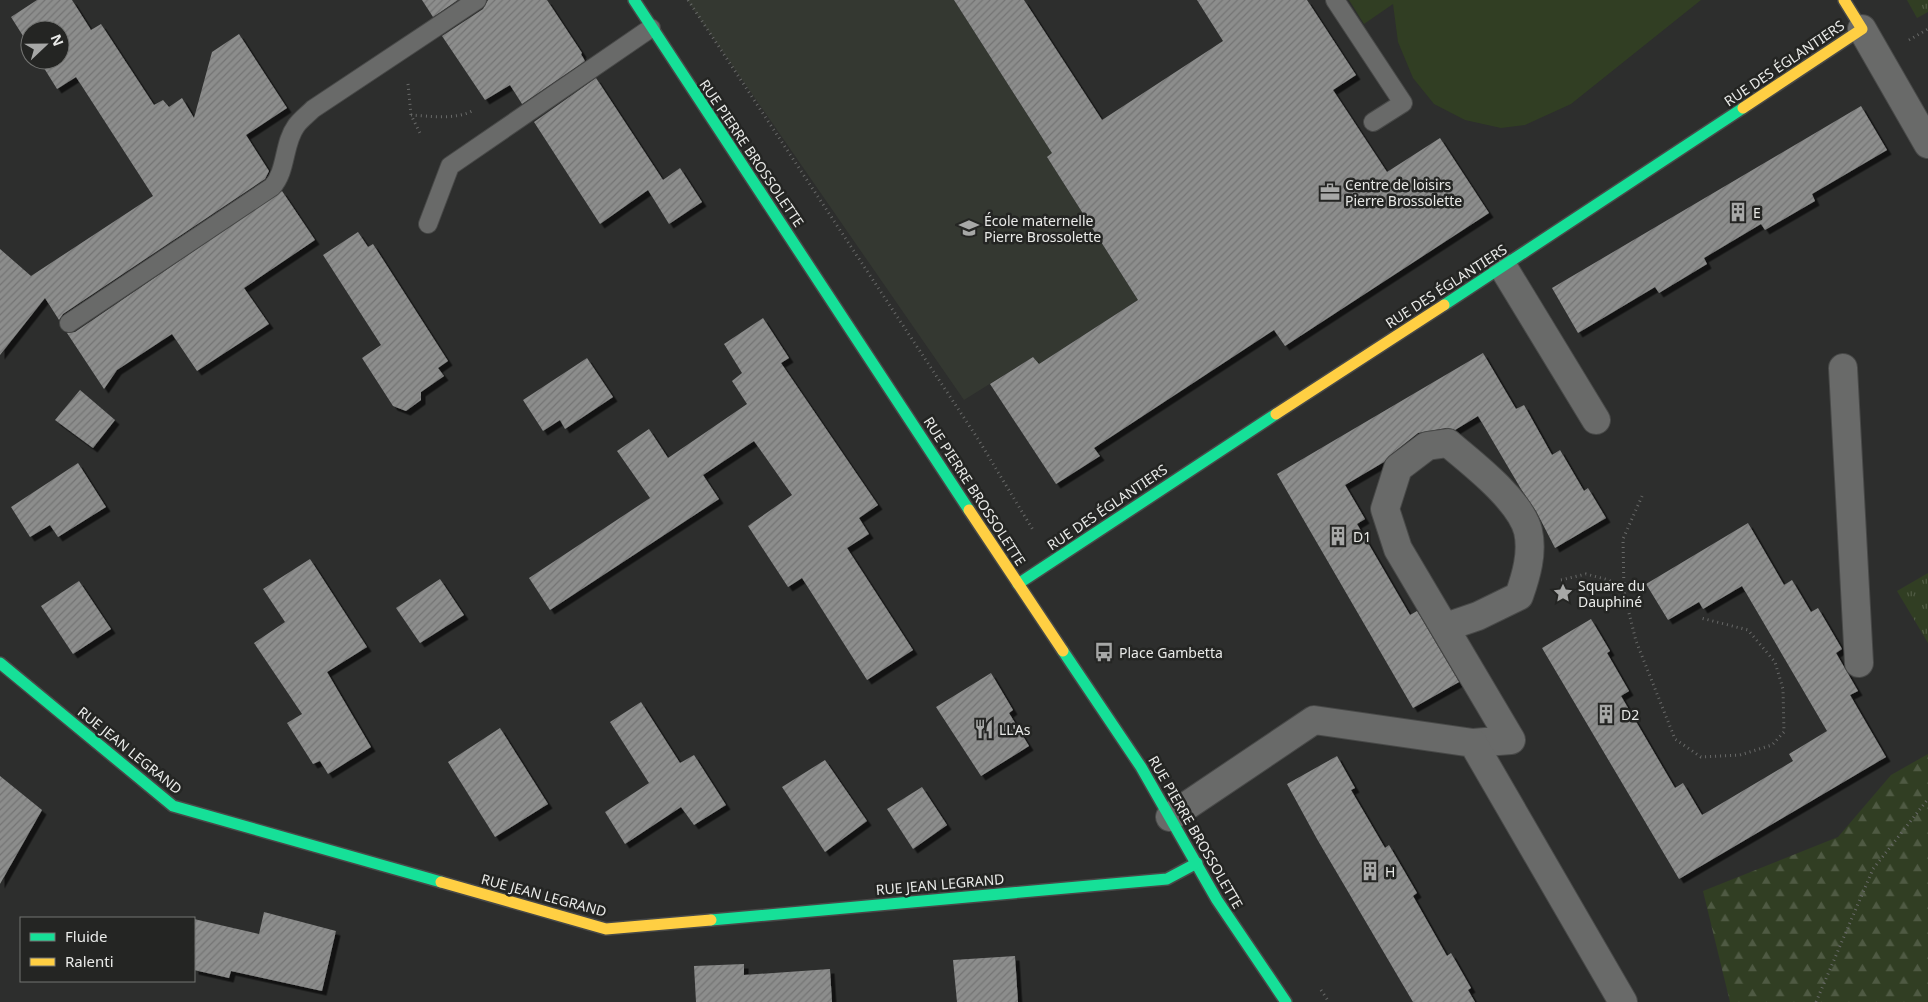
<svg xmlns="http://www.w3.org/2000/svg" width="1928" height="1002" viewBox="0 0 1928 1002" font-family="'Noto Sans',sans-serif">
  <defs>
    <pattern id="grass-tufts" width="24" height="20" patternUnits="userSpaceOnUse" patternTransform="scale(1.25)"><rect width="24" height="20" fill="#313e23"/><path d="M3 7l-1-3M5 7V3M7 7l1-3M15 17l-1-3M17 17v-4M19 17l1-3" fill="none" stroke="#4f5a43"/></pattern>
    <pattern id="forest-firs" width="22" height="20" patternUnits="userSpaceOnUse" patternTransform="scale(1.25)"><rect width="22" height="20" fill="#313e23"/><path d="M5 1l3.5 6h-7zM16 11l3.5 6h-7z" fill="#4f5a43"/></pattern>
    <pattern id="building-hatch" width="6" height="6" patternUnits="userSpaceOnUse" patternTransform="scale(1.25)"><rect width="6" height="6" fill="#8c8d8c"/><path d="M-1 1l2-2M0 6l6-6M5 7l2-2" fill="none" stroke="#747474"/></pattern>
    <filter id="shadow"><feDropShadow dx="4.5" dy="4.5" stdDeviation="0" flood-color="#0009"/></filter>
  </defs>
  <rect width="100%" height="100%" fill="#2d2e2d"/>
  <!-- built -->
  <path fill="#343831" d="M687 0H954L1041 136 1083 133 1047 157 1138 300 1039 364 1033 357 964 400Z"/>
  <!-- grass -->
  <g fill="url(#grass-tufts)">
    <path d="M1907 0H1928V12L1917 18Z"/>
    <path d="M1928 573V643L1897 591Z"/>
  </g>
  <!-- forest -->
  <path fill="url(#forest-firs)" d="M1928 754V1002H1730L1703 891 1838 837 1891 775Z"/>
  <!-- garden -->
  <path fill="#313e23" d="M1349 0H1701L1571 104 1525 125 1501 128 1465 120 1434 104 1413 78 1398 42 1393 4 1364 24Z"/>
  <!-- building -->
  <g fill="url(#building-hatch)" filter="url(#shadow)">
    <path d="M37 0H72L91 30 101 24 154 105 163 100 169 107 182 98 194 118 212 52 239 34 287 108 246 135 269 171 265 179 63 314 59 320 45 298 0 355V249L31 276 153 196 76 77 57 89 39 60H60V30H30V47L11 17Z"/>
    <path d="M422 0H458L433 17Z"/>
    <path d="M488 0H547L582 53 581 54 585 61 522 104 510 85 485 100 442 36 483 9Z"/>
    <path d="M954 0H1024L1102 120 1223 41 1197 0H1307L1356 75 1333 90 1387 172 1440 138 1489 213 1285 346 1274 330 1094 448 1100 456 1056 484 990 384 1033 357 1039 364 1138 300 1047 157 1052 153Z"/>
    <path d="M596 78 663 180 680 168 702 202 669 224 648 190 600 224 534 122Z"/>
    <path d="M1861 106 1887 150 1812 194 1815 201 1765 230 1761 224 1704 258 1707 264 1659 293 1655 287 1578 333 1552 288Z"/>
    <path d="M282 191 315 240 244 288 269 324 197 371 172 334 117 370 104 389 67 333 75 332Z"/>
    <path d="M358 232 368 247 373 244 448 361 438 368 444 376 421 392V400L406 411 393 406 362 358 381 345 323 255Z"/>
    <path d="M763 318 789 358 781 363 878 505 859 518 869 534 847 548 913 650 867 680 802 578 788 587 748 526 792 495 754 441 703 475 719 499 550 610 529 578 650 498 617 451 649 429 668 458 747 404 732 381 742 373 724 344Z"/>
    <path d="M1483 353 1516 409 1524 405 1552 455 1560 450 1584 491 1588 488 1606 518 1555 548 1536 511 1521 489 1478 416 1455 430 1446 428 1418 433 1389 456 1384 462 1345 485 1365 519 1357 524 1410 615 1417 611 1459 682 1413 708 1277 474Z"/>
    <path d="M587 358 613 397 565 429 560 420 543 431 523 400Z"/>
    <path d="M80 390 115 420 93 448 55 420Z"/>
    <path d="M78 463 106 507 58 537 50 525 30 537 11 507Z"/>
    <path d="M1748 523 1784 585 1792 580 1811 612 1818 608 1842 649 1836 653 1858 691 1850 695 1886 757 1679 879 1542 648 1591 619 1610 651 1607 653 1629 691 1621 696 1675 788 1683 783 1702 815 1793 761 1789 754 1827 731 1742 586 1703 609 1699 602 1668 620 1646 584Z"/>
    <path d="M310 559 367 647 327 672 371 747 328 774 320 761 313 764 287 723 302 714 254 643 285 622 263 589Z"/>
    <path d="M440 579 464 615 420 643 396 608Z"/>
    <path d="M79 581 111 629 73 654 41 606Z"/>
    <path d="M991 673 1013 710 1009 713 1029 746 981 776 936 707Z"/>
    <path d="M641 702 680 763 694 755 726 805 694 825 681 807 625 844 605 812 649 783 610 722Z"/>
    <path d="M500 728 548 804 495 837 448 762Z"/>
    <path d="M1337 756 1355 788 1351 790 1385 848 1389 845 1417 893 1413 896 1447 956 1451 953 1471 988 1468 990 1475 1002H1413L1317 839 1287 784Z"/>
    <path d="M825 760 867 821 825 852 782 787Z"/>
    <path d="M0 776 42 810 0 884Z"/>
    <path d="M922 787 947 825 913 849 887 809Z"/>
    <path d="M264 912 336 931 322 991 231 971 229 978 194 970V919L259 934Z"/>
    <path d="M1015 956 1018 1002H957L953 960Z"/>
    <path d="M744 964V975L830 969 832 1002H696L694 966Z"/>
  </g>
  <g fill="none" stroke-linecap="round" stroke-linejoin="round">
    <defs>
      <g id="lane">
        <path d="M1335 0 1403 103 1373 122"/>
        <path d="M428 224 450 166 651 28"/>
        <path d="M69 323 272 187C287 171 283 144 296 126 300 120 307 115 313 109L477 0"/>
      </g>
      <g id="street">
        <path d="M1862 29 1928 144"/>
        <path d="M1503 267 1596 420"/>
        <path d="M1843 368 1859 663"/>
        <path d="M1446 627 1478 616 1519 596C1526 576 1533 553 1528 531 1520 500 1472 463 1448 443L1427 446 1398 468 1385 509 1398 549 1511 740 1473 743"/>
        <path d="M1170 817 1314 720 1473 743 1623 1002"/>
      </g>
      <g id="fast">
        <path d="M634 0 969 510"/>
        <path d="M1444 305 1743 108"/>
        <path d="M1018 584 1276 414"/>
        <path d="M1063 651 1141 767 1217 900 1286 1002"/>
        <path d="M0 663 173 806 441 882"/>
        <path d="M711 920 1167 879 1197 863"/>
      </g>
      <g id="slow">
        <path d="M1743 108 1862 29 1844 0"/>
        <path d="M1276 414 1444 305"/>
        <path d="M969 510 1063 651"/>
        <path d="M441 882 606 929 711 920"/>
      </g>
    </defs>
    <!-- lane casing -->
    <use href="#lane" stroke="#484948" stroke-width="20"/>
    <!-- street casing -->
    <use href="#street" stroke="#484948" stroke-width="30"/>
    <!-- fast casing -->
    <use href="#fast" stroke="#484948" stroke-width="14"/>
    <!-- slow casing -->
    <use href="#slow" stroke="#484948" stroke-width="14"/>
    <!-- path -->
    <g stroke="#686968" stroke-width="3" stroke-dasharray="1 4" stroke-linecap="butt">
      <path d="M688 0 978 439 1033 530"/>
      <path d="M1909 40 1928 29"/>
      <path d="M408 84 411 115 420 133"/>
      <path d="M411 115C429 116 455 120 472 111"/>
      <path d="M1561 580 1586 574 1609 580 1624 593 1636 641 1675 739 1701 757 1740 755 1772 745 1784 732 1783 689 1775 662 1748 630 1701 618"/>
      <path d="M1624 593 1623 539 1643 494"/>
      <path d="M1321 990 1329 1002"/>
      <path d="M1816 1002 1873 869 1928 799"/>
    </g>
    <!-- lane -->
    <use href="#lane" stroke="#696a69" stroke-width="18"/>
    <!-- street -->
    <use href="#street" stroke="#696a69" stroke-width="28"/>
    <!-- fast -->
    <use href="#fast" stroke="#16e098" stroke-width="11"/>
    <!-- slow -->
    <use href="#slow" stroke="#ffcf43" stroke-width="11"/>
  </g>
  <!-- icons -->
  <defs>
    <symbol id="office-bare" viewBox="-9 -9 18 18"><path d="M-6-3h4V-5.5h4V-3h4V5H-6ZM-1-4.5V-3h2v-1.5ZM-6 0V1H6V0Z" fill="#a7a8a7" stroke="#242523" stroke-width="2.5" paint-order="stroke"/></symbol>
    <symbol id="building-bare" viewBox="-9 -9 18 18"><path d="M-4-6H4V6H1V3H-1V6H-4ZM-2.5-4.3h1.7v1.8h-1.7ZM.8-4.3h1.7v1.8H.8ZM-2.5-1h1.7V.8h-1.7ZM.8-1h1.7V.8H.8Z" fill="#a7a8a7" stroke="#242523" stroke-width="2.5" paint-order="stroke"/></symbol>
    <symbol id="school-bare" viewBox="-9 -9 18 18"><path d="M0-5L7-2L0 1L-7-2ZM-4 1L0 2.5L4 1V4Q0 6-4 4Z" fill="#a7a8a7" stroke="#242523" stroke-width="2.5" paint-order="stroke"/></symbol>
    <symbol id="sight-bare" viewBox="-9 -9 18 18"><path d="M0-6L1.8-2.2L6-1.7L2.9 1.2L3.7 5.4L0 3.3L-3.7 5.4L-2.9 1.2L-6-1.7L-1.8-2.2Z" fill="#a7a8a7" stroke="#242523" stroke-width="2.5" paint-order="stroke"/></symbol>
    <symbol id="bus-bare" viewBox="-9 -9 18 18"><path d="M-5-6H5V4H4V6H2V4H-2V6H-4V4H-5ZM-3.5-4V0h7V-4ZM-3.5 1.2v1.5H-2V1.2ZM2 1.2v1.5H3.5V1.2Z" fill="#a7a8a7" stroke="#242523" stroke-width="2.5" paint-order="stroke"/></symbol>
    <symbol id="restaurant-bare" viewBox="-9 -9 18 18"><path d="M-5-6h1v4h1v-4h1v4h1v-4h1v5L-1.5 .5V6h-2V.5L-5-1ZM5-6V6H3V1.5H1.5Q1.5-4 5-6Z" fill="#a7a8a7" stroke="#242523" stroke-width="2.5" paint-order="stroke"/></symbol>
  </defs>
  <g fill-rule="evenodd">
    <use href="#office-bare" x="1316" y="178" width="28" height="28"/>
    <use href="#building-bare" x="1724" y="198" width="28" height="28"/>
    <use href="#school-bare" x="955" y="214" width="28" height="28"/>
    <use href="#building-bare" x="1324" y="522" width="28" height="28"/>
    <use href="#sight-bare" x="1549" y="579" width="28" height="28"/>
    <use href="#bus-bare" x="1090" y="638" width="28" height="28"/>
    <use href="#building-bare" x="1592" y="700" width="28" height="28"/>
    <use href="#restaurant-bare" x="970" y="715" width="28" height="28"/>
    <use href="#building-bare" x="1356" y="857" width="28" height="28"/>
  </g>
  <g text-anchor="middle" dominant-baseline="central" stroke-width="5" stroke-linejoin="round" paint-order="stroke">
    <!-- street labels -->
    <g font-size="14" fill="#e9eae8" stroke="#242523">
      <text transform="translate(1784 63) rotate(-34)">RUE DES ÉGLANTIERS</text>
      <text transform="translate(752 153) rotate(56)">RUE PIERRE BROSSOLETTE</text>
      <text transform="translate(1446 286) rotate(-33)">RUE DES ÉGLANTIERS</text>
      <text transform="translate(975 491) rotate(57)">RUE PIERRE BROSSOLETTE</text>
      <text transform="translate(1107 507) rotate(-34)">RUE DES ÉGLANTIERS</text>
      <text transform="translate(130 750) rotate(39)">RUE JEAN LEGRAND</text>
      <text transform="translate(1196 832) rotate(60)">RUE PIERRE BROSSOLETTE</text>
      <text transform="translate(940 884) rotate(-5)">RUE JEAN LEGRAND</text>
      <text transform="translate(544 895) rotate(15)">RUE JEAN LEGRAND</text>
    </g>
    <!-- poi labels -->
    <g font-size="14" fill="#e9eae8" stroke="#242523" text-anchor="start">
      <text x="1345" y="184">Centre de loisirs<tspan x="1345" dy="16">Pierre Brossolette</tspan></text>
      <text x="1753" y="212">E</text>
      <text x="984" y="220">École maternelle<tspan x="984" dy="16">Pierre Brossolette</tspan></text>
      <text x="1353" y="536">D1</text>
      <text x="1578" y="585">Square du<tspan x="1578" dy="16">Dauphiné</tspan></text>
      <text x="1119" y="652">Place Gambetta</text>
      <text x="1621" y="714">D2</text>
      <text x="999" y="729">LL'As</text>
      <text x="1385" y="871">H</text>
    </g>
  </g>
  <!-- legend -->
  <rect x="20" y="917" width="175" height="65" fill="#242523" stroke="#737472"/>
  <rect x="30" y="933" width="25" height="8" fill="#16e098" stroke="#737472"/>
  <text x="65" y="942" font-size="15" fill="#e9eae8">Fluide</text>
  <rect x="30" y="958" width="25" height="8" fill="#ffcf43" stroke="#737472"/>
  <text x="65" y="967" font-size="15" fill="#e9eae8">Ralenti</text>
  <!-- north arrow -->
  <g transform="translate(45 45) rotate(68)"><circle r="24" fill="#242523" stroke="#737472"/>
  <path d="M0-4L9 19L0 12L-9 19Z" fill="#a7a8a7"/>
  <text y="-8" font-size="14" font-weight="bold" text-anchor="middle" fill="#e9eae8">N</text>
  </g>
</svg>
